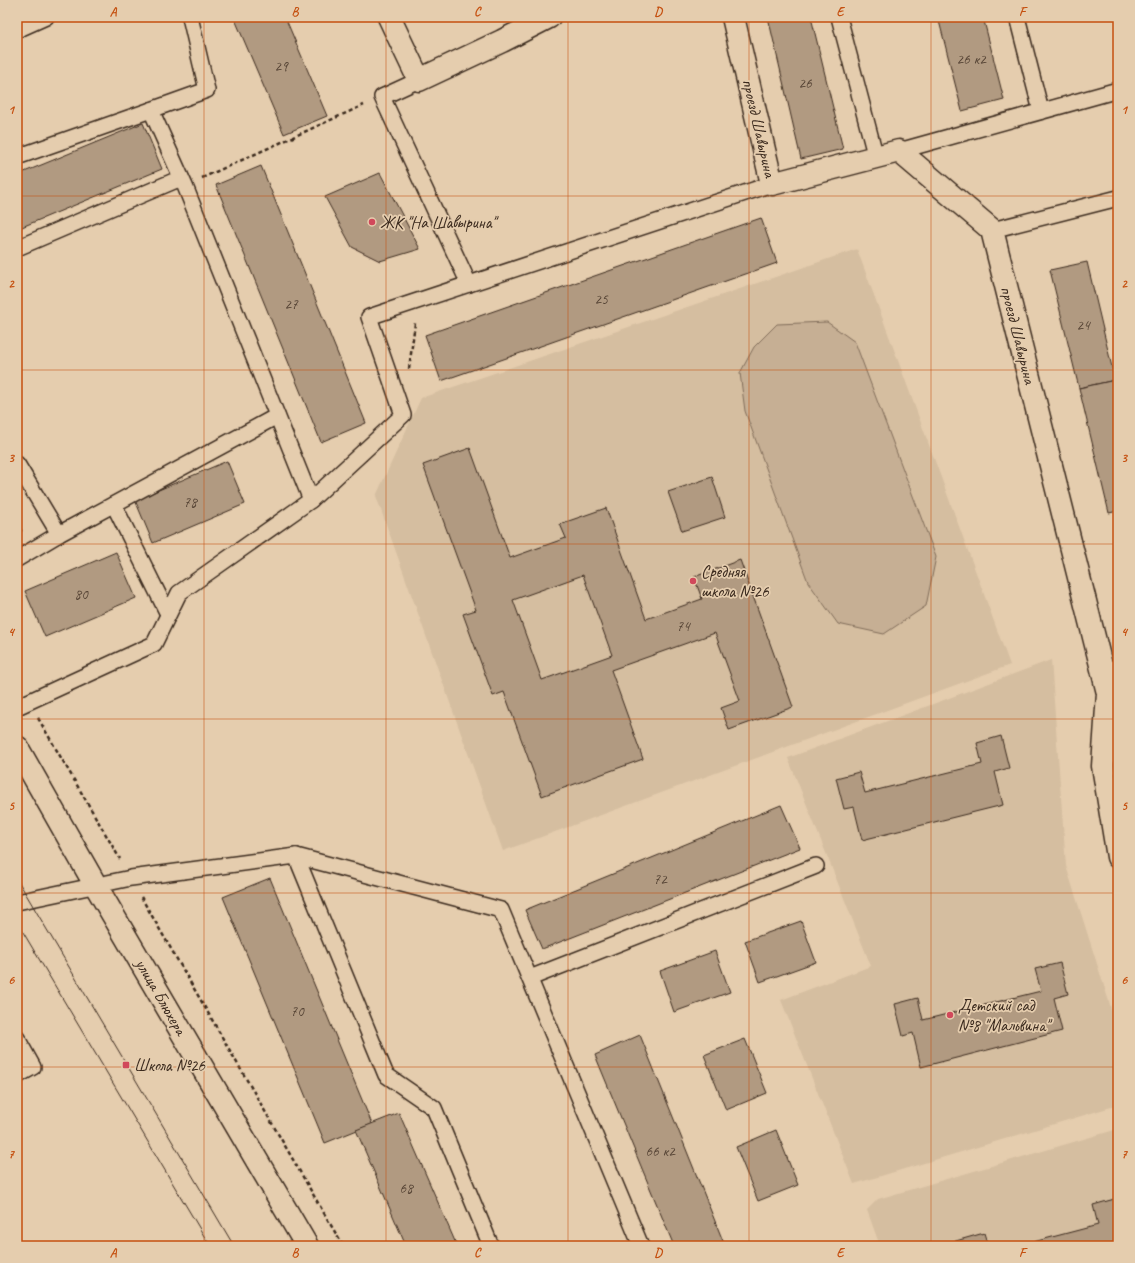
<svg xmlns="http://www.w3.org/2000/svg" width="1135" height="1263" viewBox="0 0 1135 1263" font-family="Caveat,sans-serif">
  <rect width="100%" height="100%" fill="#e5cdae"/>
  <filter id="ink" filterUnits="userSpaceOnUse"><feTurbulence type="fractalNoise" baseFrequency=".025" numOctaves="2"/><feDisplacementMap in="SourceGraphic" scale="8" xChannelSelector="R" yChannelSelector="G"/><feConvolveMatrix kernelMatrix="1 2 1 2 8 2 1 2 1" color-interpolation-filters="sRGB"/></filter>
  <g filter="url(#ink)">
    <!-- built -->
    <g fill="#d5bea0">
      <path d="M857 249 1010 665 503 851 376 496 421 398Z"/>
      <path d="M1051 660 1066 866 1118 1030V1105L854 1184 781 1000 871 966 788 758Z"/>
      <path d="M1118 1129V1246H880L867 1210 878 1199Z"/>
    </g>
    <!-- green -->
    <path fill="#c6af94" stroke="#806c59" d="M827 322 855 342 936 557 926 606 884 634 838 624 808 582 745 411 740 373 754 347 777 324Z"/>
    <!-- building -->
    <g fill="#b19a81" stroke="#3b2a1e" fill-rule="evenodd">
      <path d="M234 17H285L327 116 284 134Z"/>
      <path d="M768 17H811L843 149 801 159Z"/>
      <path d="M938 17H983L1004 100 962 111Z"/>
      <path d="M143 123 162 169 17 229V175Z"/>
      <path d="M261 166 366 423 321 442 216 185Z"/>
      <path d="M380 173 420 249 380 261 352 247 325 197Z"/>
      <path d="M761 218 777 263 441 381 425 335Z"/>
      <path d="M1087 262 1115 380 1079 388 1050 270Z"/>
      <path d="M1115 380 1118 391V511L1109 513 1079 388Z"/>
      <path d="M470 448 510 558 566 538 560 524 606 508 646 619 702 599 694 577 740 560 793 707 729 730 721 708 740 701 715 633 611 670 643 759 542 796 504 692 493 696 463 614 476 610 423 465ZM583 575 612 655 542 680 513 600Z"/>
      <path d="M227 461 245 504 153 543 135 500Z"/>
      <path d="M712 477 725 517 682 531 668 492Z"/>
      <path d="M17 522 22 531 17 534Z"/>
      <path d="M116 552 136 598 45 637 25 591Z"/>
      <path d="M1001 736 1009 768 995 772 1003 805 862 840 854 807 844 809 836 778 859 772 865 793 982 764 977 743Z"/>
      <path d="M781 805 800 848 542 949 525 910Z"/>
      <path d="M270 878 372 1124 325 1143 223 897Z"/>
      <path d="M801 921 816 962 760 982 745 941Z"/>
      <path d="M715 951 730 992 674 1012 660 971Z"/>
      <path d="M1060 963 1068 994 1054 998 1062 1031 921 1067 913 1033 903 1036 895 1004 918 998 923 1020 1041 991 1035 969Z"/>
      <path d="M640 1035 725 1246H674L595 1055Z"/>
      <path d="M745 1039 767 1093 726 1110 704 1055Z"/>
      <path d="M399 1113 457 1246H406L356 1130Z"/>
      <path d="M776 1130 798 1185 758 1201 736 1147Z"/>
      <path d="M1118 1198V1246H1018L1098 1225 1093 1205Z"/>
      <path d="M984 1233 988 1246H938Z"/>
    </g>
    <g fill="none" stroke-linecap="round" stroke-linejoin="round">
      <defs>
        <g id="lane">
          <path d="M190 17 207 90 151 110 185 186 311 500"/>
          <path d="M839 17 876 158"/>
          <path d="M1017 17 1041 111"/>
          <path d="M17 30 46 17"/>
          <path d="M419 80 382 97 469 284"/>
          <path d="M899 151 1118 90"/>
          <path d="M17 157 151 110"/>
          <path d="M992 230 1118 198"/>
          <path d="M17 248 181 178"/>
          <path d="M17 464 59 534 17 559"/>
          <path d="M114 505 168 614"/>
          <path d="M59 534 277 416"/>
          <path d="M1103 670 1118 667"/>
          <path d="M17 707 154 644 179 593 311 500 403 415 369 317 772 184"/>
          <path d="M296 856 501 910 641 1246"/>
          <path d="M17 902 131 878 296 856 386 1075 434 1108 491 1246"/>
          <path d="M530 978 816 866"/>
          <path d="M17 1038 33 1067 17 1076"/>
        </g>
        <g id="street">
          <path d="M389 17 419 80 502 41 549 17"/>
          <path d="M733 17 772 184 899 151 992 230 1108 693 1103 766 1118 857"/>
          <path d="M17 747 96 886 307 1246"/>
        </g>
      </defs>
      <!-- lane casing -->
      <use href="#lane" stroke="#3b2a1e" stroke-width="18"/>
      <!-- street casing -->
      <use href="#street" stroke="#3b2a1e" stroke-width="25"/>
      <!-- path -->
      <g stroke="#3b2a1e" stroke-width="2.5" stroke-dasharray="4 3" stroke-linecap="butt">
        <path d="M202 178 364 105"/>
        <path d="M409 369 415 323"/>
        <path d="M38 718 120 859"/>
        <path d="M141 897 343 1246"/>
      </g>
      <!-- lane -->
      <use href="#lane" stroke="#e5cdae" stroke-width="15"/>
      <!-- street -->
      <use href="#street" stroke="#e5cdae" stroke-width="22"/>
      <!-- tram -->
      <g stroke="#3b2a1e" stroke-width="1">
        <path d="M17 879 234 1246"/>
        <path d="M17 922 210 1246"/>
      </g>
    </g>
  </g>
  <!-- grid -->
  <path fill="none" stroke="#c55010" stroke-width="1" stroke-opacity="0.55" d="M204 17V1246M386 17V1246M568 17V1246M749 17V1246M931 17V1246M17 196H1118M17 370H1118M17 544H1118M17 719H1118M17 893H1118M17 1067H1118"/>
  <!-- markers -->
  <g fill="#d1495b" stroke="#e5cdae" stroke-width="1.5">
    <circle cx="372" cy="222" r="4"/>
    <circle cx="693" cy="581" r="4"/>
    <circle cx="950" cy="1015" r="4"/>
    <rect x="122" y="1061" width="8" height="8" rx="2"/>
  </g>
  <g text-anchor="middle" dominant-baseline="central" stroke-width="3.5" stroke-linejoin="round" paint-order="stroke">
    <!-- number labels -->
    <g font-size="15" fill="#584637">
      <text x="971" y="59">26 к2</text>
      <text x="281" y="66">29</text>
      <text x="805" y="83">26</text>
      <text x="601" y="299">25</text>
      <text x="291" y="304">27</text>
      <text x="1083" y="325">24</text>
      <text x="190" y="502">78</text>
      <text x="81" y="594">80</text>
      <text x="683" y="626">74</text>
      <text x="660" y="879">72</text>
      <text x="297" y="1011">70</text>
      <text x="660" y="1151">66 к2</text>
      <text x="406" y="1188">68</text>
    </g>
    <!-- street labels -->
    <g font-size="17" fill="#3b2a1e" stroke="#e5cdae">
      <text transform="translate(759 128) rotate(77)">проезд Шавырина</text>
      <text transform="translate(1018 335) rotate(76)">проезд Шавырина</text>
      <text transform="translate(161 997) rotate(60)">улица Блюхера</text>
    </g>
    <!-- poi labels -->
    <g font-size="17" fill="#3b2a1e" stroke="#e5cdae" text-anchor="start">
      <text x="380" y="222">ЖК "На Шавырина"</text>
      <text x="701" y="571">Средняя<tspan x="701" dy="20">школа №26</tspan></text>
      <text x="958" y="1005">Детский сад<tspan x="958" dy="20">№8 "Мальвина"</tspan></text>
      <text x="134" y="1065">Школа №26</text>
    </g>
  </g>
  <!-- margin -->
  <rect width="1135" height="1263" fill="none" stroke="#e5cdae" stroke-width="44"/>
  <rect x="22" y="22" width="1091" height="1219" fill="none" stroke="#c55010" stroke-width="1.5"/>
  <g font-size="13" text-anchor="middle" font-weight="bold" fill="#c55010">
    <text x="113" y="16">A</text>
    <text x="295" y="16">B</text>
    <text x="477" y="16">C</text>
    <text x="658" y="16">D</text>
    <text x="840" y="16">E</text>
    <text x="1022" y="16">F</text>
    <text x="11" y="114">1</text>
    <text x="1124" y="114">1</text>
    <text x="11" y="288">2</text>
    <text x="1124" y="288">2</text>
    <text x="11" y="462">3</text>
    <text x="1124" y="462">3</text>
    <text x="11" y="636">4</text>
    <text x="1124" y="636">4</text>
    <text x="11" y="810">5</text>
    <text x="1124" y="810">5</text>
    <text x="11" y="984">6</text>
    <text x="1124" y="984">6</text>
    <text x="11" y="1158">7</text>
    <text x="1124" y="1158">7</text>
    <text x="113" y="1257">A</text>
    <text x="295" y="1257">B</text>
    <text x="477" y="1257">C</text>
    <text x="658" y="1257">D</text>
    <text x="840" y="1257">E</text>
    <text x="1022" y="1257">F</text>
  </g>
</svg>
